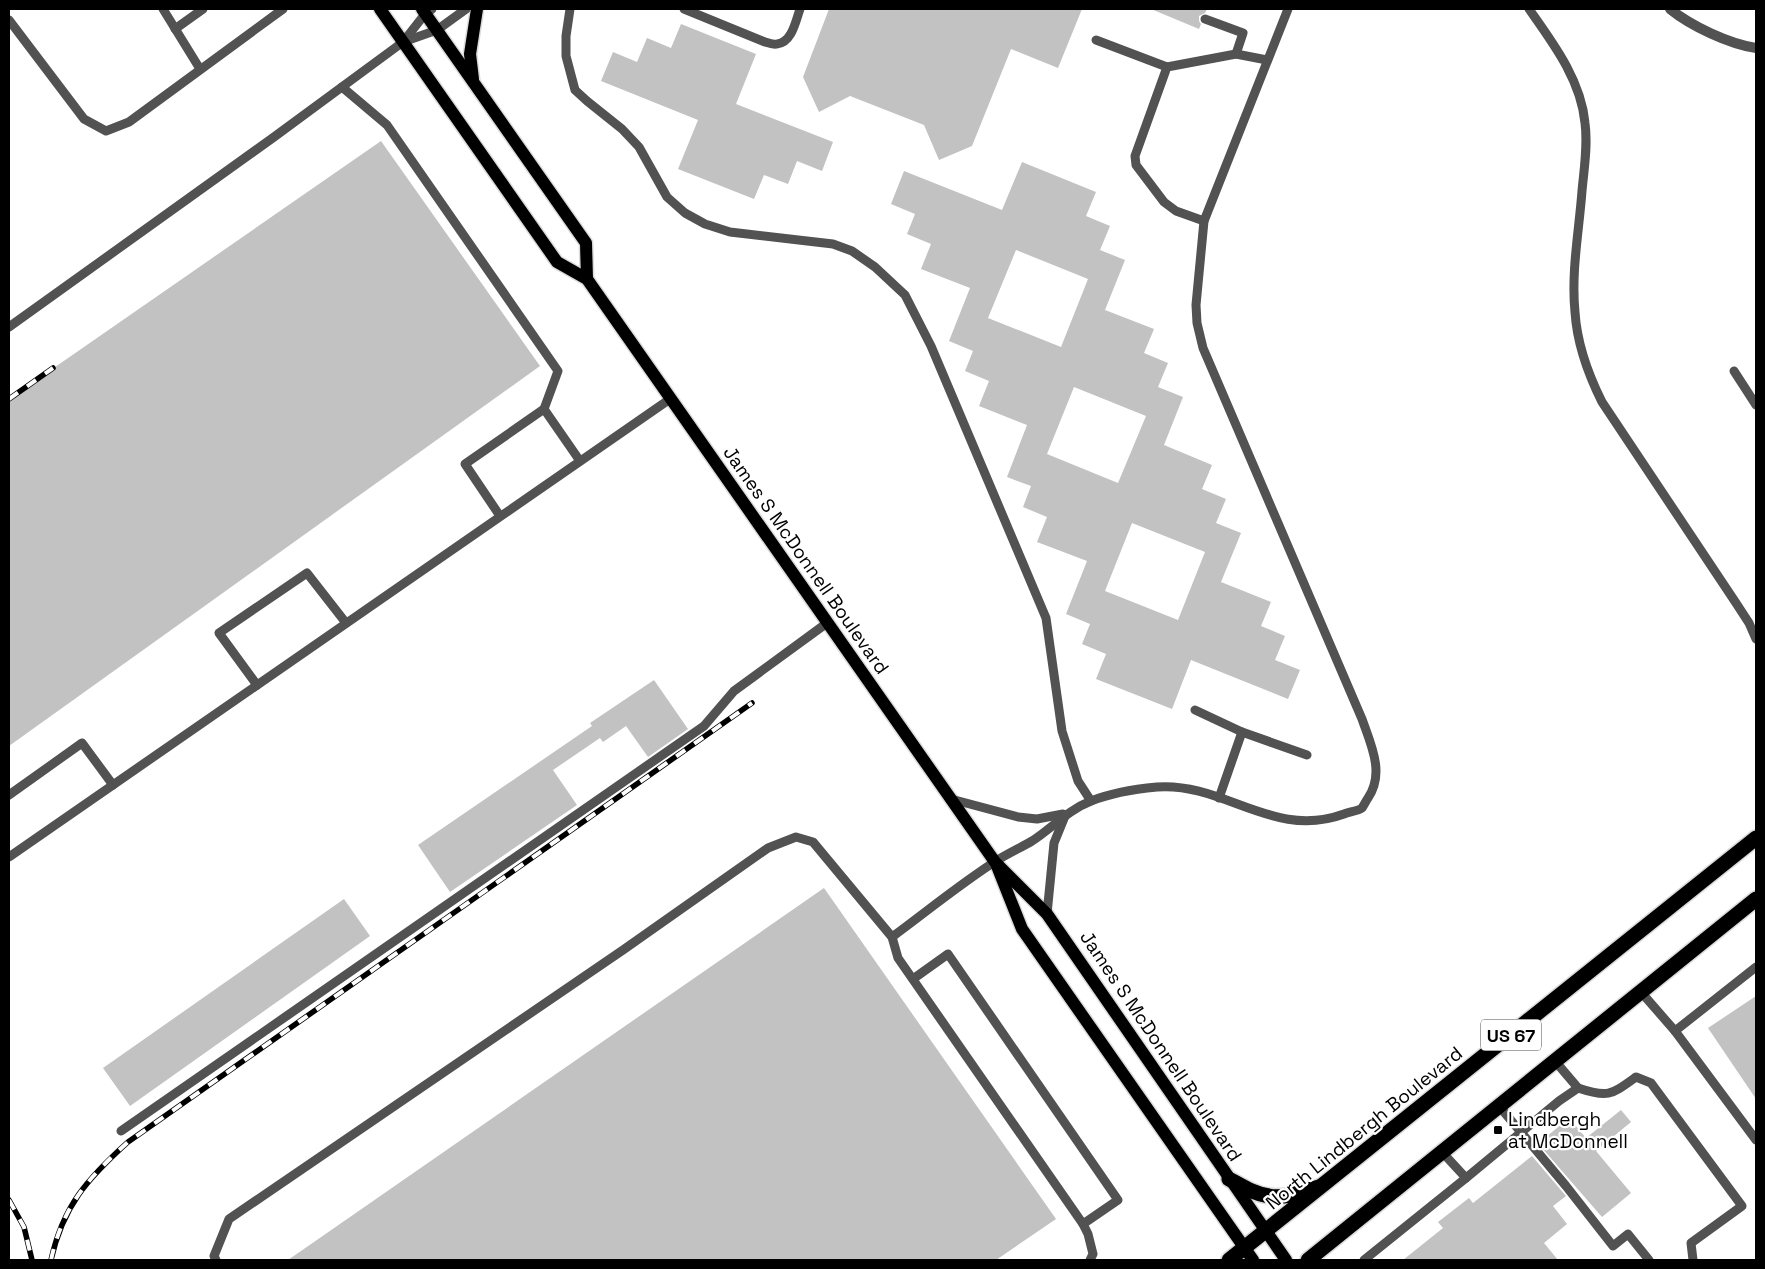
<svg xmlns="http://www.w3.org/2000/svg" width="1765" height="1269" viewBox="0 0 1765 1269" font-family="'Space Grotesk',sans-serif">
  <rect width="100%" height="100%" fill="#fff"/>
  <!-- building -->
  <g fill="#c2c2c2" fill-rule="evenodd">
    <path d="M829 9H1082L1058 68 1011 49 972 146 939 160 924 125 850 96 819 112 803 77Z"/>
    <path d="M1151 9H1207L1205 13 1199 16V21L1201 24 1199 29Z"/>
    <path d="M681 24 756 54 736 104 833 142 822 171 797 161 788 184 764 175 754 199 678 169 698 120 601 81 613 52 637 62 647 38 671 48Z"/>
    <path d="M381 141 540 366 9 746V399Z"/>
    <path d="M1022 162 1096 192 1086 216 1110 226 1100 250 1125 260 1105 310 1154 329 1144 353 1168 363 1158 387 1183 397 1164 445 1212 465 1202 489 1226 499 1216 523 1241 533 1221 582 1271 602 1261 626 1285 636 1275 660 1300 670 1288 699 1191 660 1172 709 1096 679 1106 654 1082 644 1090 624 1066 614 1087 561 1037 542 1047 517 1023 507 1031 486 1007 477 1027 425 979 406 989 381 965 371 973 351 949 341 970 288 921 269 931 244 907 234 915 214 891 204 904 171 1002 210ZM1016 250 1088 279 1061 347 988 318ZM1074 387 1146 416 1118 483 1047 454ZM1132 523 1205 552 1178 620 1105 591Z"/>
    <path d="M654 680 688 729 648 757 626 726 603 742 600 738 553 770 577 805 450 892 418 845 592 726 590 723Z"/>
    <path d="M824 888 1056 1219 996 1260H288Z"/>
    <path d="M344 899 370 936 130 1106 103 1068Z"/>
    <path d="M1756 996V1099L1708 1028Z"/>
    <path d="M1621 1110 1631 1122 1596 1151 1631 1193 1602 1217 1542 1148 1544 1146 1540 1142 1569 1118 1586 1138Z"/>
    <path d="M1532 1156 1566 1196 1553 1206 1567 1224 1544 1243 1558 1260H1403L1443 1228 1438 1222 1469 1198 1473 1203Z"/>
  </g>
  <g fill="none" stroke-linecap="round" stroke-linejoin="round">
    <defs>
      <g id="primary">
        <path d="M380 9 557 262 587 279 995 862 1047 914 1286 1260"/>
        <path d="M422 9 586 243 587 279"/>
        <path d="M473 79 470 54 477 9"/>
        <path d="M997 866 1022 929 1253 1260"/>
      </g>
      <g id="highway">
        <path d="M1229 1179C1242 1186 1254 1194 1269 1196 1284 1199 1304 1191 1319 1187"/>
        <path d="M1229 1260 1756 838"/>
        <path d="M1308 1260 1756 899"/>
      </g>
    </defs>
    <!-- primary casing -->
    <use href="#primary" stroke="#dbdbdb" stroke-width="15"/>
    <!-- highway casing -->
    <use href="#highway" stroke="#dbdbdb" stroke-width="18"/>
    <!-- lane -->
    <g stroke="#525252" stroke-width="9">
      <path d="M163 9 200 69"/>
      <path d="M570 9 566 36V56L575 90 587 101 622 129 639 147 667 197 685 213 705 224 730 232 833 244 852 251 875 267 905 295 931 346 1046 618 1062 731 1078 781 1091 801"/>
      <path d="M684 9 765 42C768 43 773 45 777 44 792 43 796 20 800 9"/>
      <path d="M1529 9C1553 43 1581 80 1585 123 1588 146 1584 169 1582 191 1579 231 1571 272 1575 312 1577 344 1588 374 1602 402L1736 603 1749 623 1756 639"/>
      <path d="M1205 19 1243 33 1236 54"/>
      <path d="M9 20 84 119 106 131 129 122 283 9"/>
      <path d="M175 29 203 9"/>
      <path d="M1096 40 1167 67"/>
      <path d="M403 42 437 30 466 9"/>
      <path d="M342 87 387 125 558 371 544 409 580 461"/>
      <path d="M1204 221 1176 211 1164 202 1136 165 1135 156 1167 67 1236 54 1267 60"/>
      <path d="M9 327 274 137 403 42 425 14 432 9"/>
      <path d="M1734 371 1756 405"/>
      <path d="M500 516 465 464 544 409"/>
      <path d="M257 685 219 633 307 573 346 623"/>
      <path d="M1195 710 1242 732 1307 755"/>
      <path d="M9 795 82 743 113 785"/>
      <path d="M1219 798 1242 732"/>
      <path d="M951 799 1018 817 1037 819 1063 814"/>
      <path d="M9 857 670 399"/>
      <path d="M1047 914 1054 843 1065 816"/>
      <path d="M892 937C926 912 960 884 996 861 1007 854 1020 848 1032 841 1052 828 1068 810 1091 801 1111 793 1136 789 1157 787 1225 782 1273 840 1344 814 1349 812 1358 811 1362 808 1364 805 1366 801 1368 798 1385 773 1371 745 1362 719L1203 348 1197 323 1196 305 1204 221 1288 9"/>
      <path d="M913 979 948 954 1118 1200 1083 1224"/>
      <path d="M1641 992 1675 1031 1756 967"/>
      <path d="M1675 1031 1756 1140"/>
      <path d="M1555 1061 1578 1088"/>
      <path d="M1499 1106 1566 1186 1613 1246 1628 1234 1649 1260"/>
      <path d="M121 1131 704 726 734 691 827 623"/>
      <path d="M1442 1152 1466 1178 1559 1101 1578 1088C1608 1098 1611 1095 1636 1077L1651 1083 1742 1206 1691 1243 1693 1260"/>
      <path d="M216 1260 214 1256 229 1219 623 950 768 848 796 837 813 842 892 937 898 958 1083 1224 1088 1234 1093 1254 1090 1260"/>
      <path d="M1364 1260 1466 1178"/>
    </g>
    <!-- street -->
    <path stroke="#525252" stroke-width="10" d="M1670 9C1691 26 1729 44 1756 48"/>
    <!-- primary -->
    <use href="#primary" stroke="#000" stroke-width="12"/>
    <!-- highway -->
    <use href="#highway" stroke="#000" stroke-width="15"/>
    <defs>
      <g id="rail">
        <path d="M9 399 53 368"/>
        <path d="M9 1200 24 1227 32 1260"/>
        <path d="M51 1260C63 1206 87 1179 128 1142L752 703"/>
      </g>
    </defs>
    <!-- rail casing -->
    <use href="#rail" stroke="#000" stroke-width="5.5"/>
    <!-- rail -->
    <use href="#rail" stroke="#fff" stroke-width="4" stroke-dasharray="11" stroke-linecap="butt"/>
  </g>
  <!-- markers -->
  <rect fill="#000" stroke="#fff" stroke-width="2" x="1493" y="1125" width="10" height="10" rx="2.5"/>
  <g text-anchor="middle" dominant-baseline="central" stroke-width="4.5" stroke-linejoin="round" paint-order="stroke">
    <!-- shield labels -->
    <rect fill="#fff" stroke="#4c4c4c" stroke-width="1" x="1481" y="1019.5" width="60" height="31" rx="4"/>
    <g font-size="18" font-weight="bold" fill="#000">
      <text x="1511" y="1035">US 67</text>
    </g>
    <!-- street labels -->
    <g font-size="19" fill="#000" stroke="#fff">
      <text transform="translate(806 560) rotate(55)">James S McDonnell Boulevard</text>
      <text transform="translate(1161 1046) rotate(56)">James S McDonnell Boulevard</text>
      <text transform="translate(1364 1128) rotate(-39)">North Lindbergh Boulevard</text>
    </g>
    <!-- poi labels -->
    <g font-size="19" fill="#000" stroke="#fff" text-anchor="start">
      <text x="1508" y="1119">Lindbergh<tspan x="1508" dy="22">at McDonnell</tspan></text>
    </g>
  </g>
  <!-- border -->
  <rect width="1765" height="1269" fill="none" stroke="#000000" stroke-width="20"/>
</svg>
